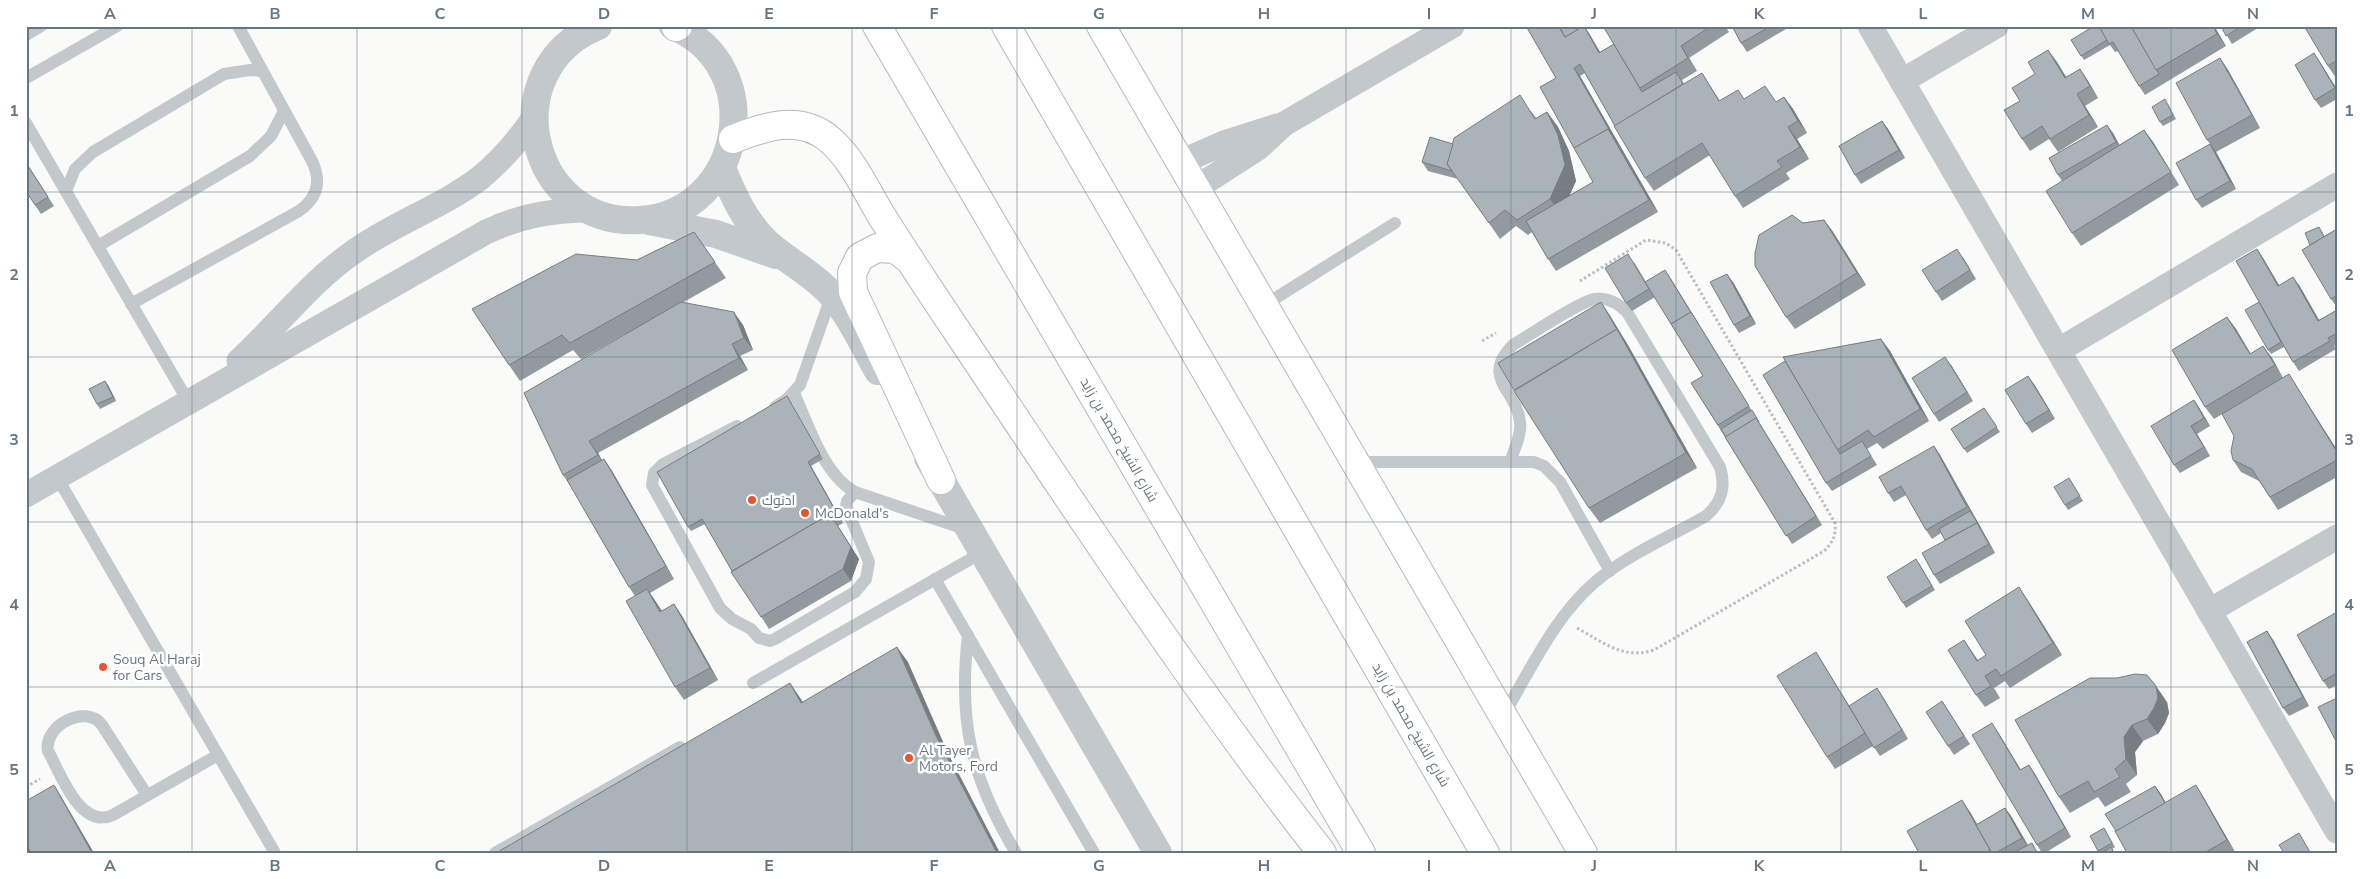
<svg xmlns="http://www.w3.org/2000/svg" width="2363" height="879" viewBox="0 0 2363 879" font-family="'Nunito Sans',Cairo,sans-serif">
  <rect width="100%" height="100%" fill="#fafaf8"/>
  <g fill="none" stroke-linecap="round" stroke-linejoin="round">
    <defs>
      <path id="secondary" d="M1101 26 1583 853"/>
      <g id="motorway">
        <path d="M877 26 1361 853"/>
        <path d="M1006 26 1485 853"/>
        <path d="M676 27 678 26"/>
        <path d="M733 139C764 127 799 114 829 139 852 158 866 190 881 215 907 256 934 297 961 337 1078 512 1193 688 1322 853"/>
        <path d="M910 260 895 249 877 248 860 257 852 273 853 292 941 480"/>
      </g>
    </defs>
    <!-- secondary casing -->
    <use href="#secondary" stroke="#b3babf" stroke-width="30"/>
    <!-- motorway casing -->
    <use href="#motorway" stroke="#b4b9bd" stroke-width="30"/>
    <!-- path -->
    <g stroke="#bbbfc2" stroke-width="3" stroke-dasharray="2.5 2.5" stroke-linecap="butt">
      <path d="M1482 341 1496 333"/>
      <path d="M1577 628C1603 642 1623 660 1654 650L1824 551C1833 542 1836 536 1835 523L1676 250 1666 243 1646 240 1580 281"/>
      <path d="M26 787 40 779"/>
    </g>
    <!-- service -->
    <g stroke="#c3c8cc" stroke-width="12">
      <path d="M26 35 41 26"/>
      <path d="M26 78 117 26"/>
      <path d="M26 123 188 401"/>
      <path d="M66 191 75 169 93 152 224 74 250 70 262 71"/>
      <path d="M98 246 250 156 271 136 284 111"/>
      <path d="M131 304 299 211C317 198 322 182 312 161L238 26"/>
      <path d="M1263 306 1395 223"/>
      <path d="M794 393C809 426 823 474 855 492L965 529"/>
      <path d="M775 407 787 399 800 385 832 294"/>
      <path d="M737 426 663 464 654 473 652 485 720 608 732 619 751 629 759 638 770 641 775 639 855 592 866 579 869 562 846 507 847 501 855 492"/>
      <path d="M1355 462H1534L1544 466 1560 482 1610 571"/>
      <path d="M57 477 275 853"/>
      <path d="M935 579 1094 853"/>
      <path d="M968 635C958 722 971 778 1016 853"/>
      <path d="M753 683 983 552"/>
      <path d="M1503 716C1530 671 1554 617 1595 582 1627 555 1669 537 1706 516 1722 502 1726 487 1720 467L1627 312C1618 303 1608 297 1595 299 1580 301 1530 335 1513 345 1480 378 1517 390 1520 422 1522 434 1514 449 1511 460"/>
      <path d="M147 795 102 725C86 703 43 726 48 751 61 774 80 830 113 815L218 755"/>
      <path d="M495 853 680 747"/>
    </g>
    <!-- minor -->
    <g stroke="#c3c8cc" stroke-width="25">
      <path d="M1870 26 2337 831"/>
      <path d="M1902 81 1996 26"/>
      <path d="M1181 162 1224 143 1277 126"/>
      <path d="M1196 188 1258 148 1284 124 1452 26"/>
      <path d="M2059 350 2337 185"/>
      <path d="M239 361C278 325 311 281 355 251 394 223 442 207 480 178 501 161 518 141 533 119"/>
      <path d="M26 495 486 232C520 216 552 210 590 210"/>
      <path d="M2209 611 2337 537"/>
    </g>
    <!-- tertiary -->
    <g stroke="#c3c8cc" stroke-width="28">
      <path d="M598 26C492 69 528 227 640 220 744 213 770 66 673 26"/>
      <path d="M722 168C733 195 745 222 767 243 787 261 812 273 830 293 850 315 864 346 878 371"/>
      <path d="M649 221 716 234 776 255"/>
      <path d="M928 458 1158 853"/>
    </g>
    <!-- secondary -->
    <use href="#secondary" stroke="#fff" stroke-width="28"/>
    <!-- motorway -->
    <use href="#motorway" stroke="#fff" stroke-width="28"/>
  </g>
  <!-- wall -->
  <g fill="#929a9f">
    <path d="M1526 26H1575L1577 30 1584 26 1590 35 1600 52 1614 44 1603 26H1725L1729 32 1689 58 1697 71 1682 80 1684 84 1702 73 1720 101 1744 99 1776 102 1784 97 1793 109 1807 133 1797 139 1809 159 1786 173 1790 179 1743 208 1735 196 1710 155 1654 191 1645 178 1585 73 1580 76 1658 212 1556 271 1548 259 1532 232 1528 235 1516 226 1500 239 1458 179 1428 171 1422 162 1453 144 1531 111 1536 118 1547 112 1558 127 1569 151 1576 181 1569 196 1593 182 1556 78Z"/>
    <path d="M1732 26H1791L1747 52 1741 43Z"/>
    <path d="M1907 26H1914L1909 29Z"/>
    <path d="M2214 26 2226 46 2145 95 2139 86 2118 51 2115 52 2110 45 2084 60 2071 40Z"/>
    <path d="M2221 26H2261L2232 44Z"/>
    <path d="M2337 26V78H2336L2328 66Z"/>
    <path d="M2048 50 2066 77 2080 69 2088 81 2098 98 2085 106 2098 127 2058 152 2049 139 2030 151 2022 139 2035 74Z"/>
    <path d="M2220 58 2228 70 2260 128 2216 152 2236 189 2202 208 2196 200 2210 144 2207 140Z"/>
    <path d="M2320 62 2337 89V99L2321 108 2315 100Z"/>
    <path d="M2168 104 2176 119 2163 126 2160 122Z"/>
    <path d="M1882 121 1888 129 1905 158 1861 184 1855 175Z"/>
    <path d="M2144 130 2153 142 2179 185 2081 246 2072 233 2062 181 2058 175 2113 133 2119 145Z"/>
    <path d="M26 162 54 206 41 214 35 205Z"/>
    <path d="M1824 220 1833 232 1866 285 1795 329 1786 317 1803 223Z"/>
    <path d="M2337 229V307L2331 299 2310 245 2322 231 2324 236Z"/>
    <path d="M694 232 726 278 682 303 743 325 753 350 740 356 748 370 598 453 602 460 604 459 612 471 674 579 650 593 662 611 674 604 682 616 718 680 684 700 675 687 635 596 629 587 570 485 563 475 627 333 581 359 573 350 520 381 509 365 637 260Z"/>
    <path d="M2257 249 2263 258 2279 285H2299L2319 320 2337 310V345L2334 346 2336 349 2299 371 2293 362 2284 347 2271 354 2268 350 2259 302Z"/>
    <path d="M1963 257 1976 279 1942 301 1936 292Z"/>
    <path d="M1634 262 1646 282 1668 274 1822 525 1792 544 1691 383 1703 376 1655 297 1632 311 1626 303Z"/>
    <path d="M1733 282 1756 324 1739 333 1734 325Z"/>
    <path d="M1609 314 1697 468 1600 523 1589 508Z"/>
    <path d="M2227 317 2236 329 2251 354 2263 346 2272 358 2283 378 2214 419 2205 407Z"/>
    <path d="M1881 339 1890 351 1929 421 1883 449 1877 443 1867 449 1877 465 1832 491 1826 483 1763 375Z"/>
    <path d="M1951 365 1973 401 1939 422 1934 414Z"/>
    <path d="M2289 374 2297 387 2337 450V477L2278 510 2259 481 2241 472 2233 460Z"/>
    <path d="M2034 384 2055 419 2032 433 2026 424Z"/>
    <path d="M108 385 116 401 100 409 97 404Z"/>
    <path d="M2194 400 2210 426 2197 434 2210 456 2180 473 2174 465Z"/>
    <path d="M790 401 823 459 811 466 843 523 838 526 859 559 851 581 769 629 732 571 705 524 691 531 688 527Z"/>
    <path d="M1984 408 2000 432 1967 453 1951 429Z"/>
    <path d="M1934 446 1940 455 1995 553 1940 584 1934 575 1945 540 1941 533 1932 539 1926 530 1906 495 1894 502 1888 493Z"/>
    <path d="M2069 478 2083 501 2068 510 2065 505Z"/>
    <path d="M1919 563 1935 590 1906 608 1903 603Z"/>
    <path d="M2027 599 2062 655 2010 688 2005 681 1994 688 2000 698 1985 707 1976 695 1964 640 1978 660 1986 655Z"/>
    <path d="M2337 612V685L2329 689 2323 681Z"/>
    <path d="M2267 631 2273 640 2309 706 2289 716 2283 708Z"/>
    <path d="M1816 652 1824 665 1849 706 1877 688 1908 739 1880 756 1873 746 1835 769 1827 757Z"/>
    <path d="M1942 701 1970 744 1954 755 1948 746Z"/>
    <path d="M2167 702 2169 713 2165 723 2158 734 2143 741 2135 752 2137 775 2126 784 2131 792 2105 807 2098 797 2070 813 2059 797 2015 720Z"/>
    <path d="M1998 732 2021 770 2029 765 2035 774 2071 837 2045 853H2042L2037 845Z"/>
    <path d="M2196 785 2204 798 2235 852 2234 853H2127L2155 786 2166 803Z"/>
    <path d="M2005 808 2011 816 2028 845 2032 843 2038 853H1919L1970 812 1977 824Z"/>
    <path d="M2104 828 2115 847 2112 849 2115 853H2100L2098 851Z"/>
  </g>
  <!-- shaded-wall -->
  <g fill="#777d82">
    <path d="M1584 26 1590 35 1605 61 1599 53Z"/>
    <path d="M2213 26H2214L2226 46 2217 34Z"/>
    <path d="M1681 46 1689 58 1697 71 1688 58Z"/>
    <path d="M2048 50 2057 62 2074 90 2065 78Z"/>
    <path d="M2314 53 2320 62 2337 90 2335 88Z"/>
    <path d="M2220 58 2228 70 2260 128 2252 115Z"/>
    <path d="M1574 68 1580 76 1658 212 1649 200Z"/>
    <path d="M2080 69 2088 81 2098 98 2090 86Z"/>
    <path d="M2077 94 2085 106 2098 127 2089 115Z"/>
    <path d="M1784 97 1793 109 1807 133 1798 121Z"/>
    <path d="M1547 112 1558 127 1569 151 1576 181 1561 215 1550 199Z"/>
    <path d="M1882 121 1888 129 1905 158 1899 150Z"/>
    <path d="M2107 125 2113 133 2122 150 2116 142Z"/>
    <path d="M1788 127 1797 139 1809 159 1800 147Z"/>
    <path d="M2144 130 2153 142 2179 185 2171 172Z"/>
    <path d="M2210 144 2216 152 2236 189 2230 181Z"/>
    <path d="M1824 220 1833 232 1866 285 1857 273Z"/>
    <path d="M2257 249 2263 258 2284 294 2278 286Z"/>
    <path d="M1668 274 1755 415 1691 312Z"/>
    <path d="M1727 274 1733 282 1756 324 1750 316Z"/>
    <path d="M2293 277 2299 285 2324 329 2318 321Z"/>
    <path d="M1601 302 1609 314 1628 345 1697 468 1686 453Z"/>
    <path d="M734 312 743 325 753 350 744 338Z"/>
    <path d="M2227 317 2236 329 2258 367 2250 354Z"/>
    <path d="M1881 339 1890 351 1929 421 1920 409Z"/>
    <path d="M732 344 740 356 748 370 739 358Z"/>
    <path d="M2263 346 2272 358 2283 378 2275 365Z"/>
    <path d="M1945 357 1951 365 1973 401 1967 392Z"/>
    <path d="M2289 374 2297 387 2337 450V452Z"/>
    <path d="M2028 376 2034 384 2055 419 2049 410Z"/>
    <path d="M105 381 108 385 116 401 113 397Z"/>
    <path d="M2194 400 2200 409 2210 426 2204 418Z"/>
    <path d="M1752 410 1755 415 1822 525 1816 516Z"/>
    <path d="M2191 426 2197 434 2210 456 2204 447Z"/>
    <path d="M589 441 598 453 606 468 598 455Z"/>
    <path d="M1934 446 1940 455 1995 553 1989 544Z"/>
    <path d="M604 459 612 471 674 579 666 566Z"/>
    <path d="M808 462 811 466 843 523 840 519Z"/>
    <path d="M830 514 859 559 851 581 843 569Z"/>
    <path d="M2019 587 2027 599 2062 655 2053 643Z"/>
    <path d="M647 589 656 602 669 624 660 612Z"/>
    <path d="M674 604 682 616 718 680 710 668Z"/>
    <path d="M2267 631 2273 640 2309 706 2303 697Z"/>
    <path d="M897 647 908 662 948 753 1000 853H997L937 738Z"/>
    <path d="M1816 652 1824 665 1874 746 1865 733Z"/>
    <path d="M790 683 801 699 812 718 801 703Z"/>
    <path d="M2156 686 2167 702 2169 713 2165 723 2158 734 2147 719Z"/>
    <path d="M1877 688 1883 697 1908 739 1902 730Z"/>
    <path d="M1992 723 1998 732 2026 779 2020 770Z"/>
    <path d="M2132 725 2143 741 2135 752 2137 775 2126 759 2124 737Z"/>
    <path d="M2029 765 2035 774 2071 837 2065 828Z"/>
    <path d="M54 785 62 798 94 853H92Z"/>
    <path d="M2196 785 2204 798 2235 852 2227 840Z"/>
    <path d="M2155 786 2161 794 2173 816 2167 808Z"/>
    <path d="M1962 800 1970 812 1993 853H1992L1990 850Z"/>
    <path d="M2005 808 2011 816 2028 846 2022 838Z"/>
  </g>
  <!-- building -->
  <g fill="#aab3b9" stroke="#777d82">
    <path d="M1526 26H1558L1565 37 1584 26 1599 53 1614 44 1642 92 1676 72 1683 84 1615 126 1580 64 1574 68 1611 133 1608 129 1574 148 1540 87 1556 78Z"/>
    <path d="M1559 26H1575L1577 30 1565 37Z"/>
    <path d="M1603 26H1711L1681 46 1688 58 1640 88Z"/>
    <path d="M1732 26H1771L1741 43Z"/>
    <path d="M2094 26H2099L2107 40 2081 56 2071 40Z"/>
    <path d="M2099 26H2131L2159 74 2139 86 2113 42 2109 44Z"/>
    <path d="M2131 26H2213L2217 34 2156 70Z"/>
    <path d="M2221 26H2242L2226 36Z"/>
    <path d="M2304 26H2337V60L2328 66Z"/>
    <path d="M2048 50 2065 78 2080 69 2090 86 2077 94 2089 115 2050 139 2042 126 2022 139 2004 110 2020 101 2012 88 2035 74 2028 62Z"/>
    <path d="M2314 53 2335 88 2315 100 2295 65Z"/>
    <path d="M2220 58 2252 115 2207 140 2176 83Z"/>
    <path d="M1702 73 1719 101 1738 90 1744 99 1765 86 1776 102 1784 97 1798 121 1788 127 1800 147 1777 161 1782 167 1735 196 1702 143 1645 178 1614 126Z"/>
    <path d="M1520 95 1535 119 1547 112 1558 135 1565 165 1550 199 1517 220 1505 210 1489 223 1447 164 1454 138Z"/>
    <path d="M2165 99 2173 115 2160 122 2152 107Z"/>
    <path d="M1882 121 1899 150 1855 175 1839 146Z"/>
    <path d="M2107 125 2116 142 2058 175 2049 158Z"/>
    <path d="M1608 129 1649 200 1548 259 1526 221 1593 182 1574 148Z"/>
    <path d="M2144 130 2171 172 2072 233 2046 191Z"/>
    <path d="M1430 137 1453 144 1447 164 1452 171 1422 162Z"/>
    <path d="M2210 144 2230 181 2196 200 2176 163Z"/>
    <path d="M26 163 48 197 35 205 26 191Z"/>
    <path d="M1792 215 1803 223 1824 220 1857 273 1786 317 1755 266V253L1759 235Z"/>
    <path d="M2319 227 2324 237 2310 245 2305 233Z"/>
    <path d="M2337 229V295L2331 299 2302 250Z"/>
    <path d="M694 232 715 262 570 343 562 335 509 365 472 309 576 254 637 260Z"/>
    <path d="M1957 249 1970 270 1936 292 1922 270Z"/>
    <path d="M2257 249 2278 286 2293 277 2318 321 2337 310V333L2328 338 2330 341 2293 362 2236 261Z"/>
    <path d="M1628 254 1649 289 1626 303 1605 268Z"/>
    <path d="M1665 270 1693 316 1691 312 1671 324 1645 282Z"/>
    <path d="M1727 274 1750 316 1734 325 1710 282Z"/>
    <path d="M681 302 734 312 744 338 732 344 739 358 589 441 598 455 563 475 524 393Z"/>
    <path d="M1601 302 1619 333 1617 329 1514 390 1498 363Z"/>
    <path d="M2259 302 2281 342 2268 350 2245 310Z"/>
    <path d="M1691 312 1749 406 1718 425 1691 383 1703 376 1671 324Z"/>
    <path d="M2227 317 2250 354 2263 346 2275 365 2205 407 2172 350Z"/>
    <path d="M1617 329 1686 453 1589 508 1514 391Z"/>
    <path d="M1881 339 1920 409 1874 437 1868 430 1837 450 1783 357Z"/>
    <path d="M1945 357 1967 392 1934 414 1912 378Z"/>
    <path d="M1785 361 1840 454 1862 441 1871 456 1826 483 1763 375Z"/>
    <path d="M2289 374 2337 452V460L2270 497 2252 469 2233 460 2231 451 2234 436 2222 414Z"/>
    <path d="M2028 376 2049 410 2026 424 2005 390Z"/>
    <path d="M105 381 113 397 97 404 89 389Z"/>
    <path d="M787 396 820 454 808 462 840 519 835 522 830 514 732 571 702 519 688 527 657 472Z"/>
    <path d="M2194 400 2204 418 2191 426 2204 447 2174 465 2151 426Z"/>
    <path d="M1984 408 1997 427 1964 449 1951 429Z"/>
    <path d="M1752 410 1759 422 1756 418 1726 437 1721 429Z"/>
    <path d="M1756 418 1816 516 1786 536 1725 437Z"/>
    <path d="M1934 446 1967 507 1926 530 1901 486 1888 493 1879 477Z"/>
    <path d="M604 459 666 566 629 587 567 480Z"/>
    <path d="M2069 478 2080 496 2065 505 2054 487Z"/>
    <path d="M1970 511 1980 527 1977 523 1945 540 1939 529Z"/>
    <path d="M830 514 851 547 843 569 761 617 731 572Z"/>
    <path d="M1977 523 1989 544 1934 575 1922 553Z"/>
    <path d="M1916 559 1932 586 1903 603 1887 577Z"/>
    <path d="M2019 587 2053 643 2001 676 1996 669 1985 676 1991 686 1976 695 1948 650 1964 640 1977 661 1986 655 1965 621Z"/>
    <path d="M647 589 660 612 674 604 710 668 675 687 626 601Z"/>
    <path d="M2337 612V673L2323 681 2297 635Z"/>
    <path d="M2267 631 2303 697 2283 708 2247 642Z"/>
    <path d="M897 647 937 738 997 853H496L790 683 801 703Z"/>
    <path d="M1816 652 1865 733 1827 757 1777 676Z"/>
    <path d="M2135 674 2147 675 2156 686 2158 698 2154 708 2147 719 2132 725 2124 737 2126 759 2115 769 2120 777 2094 792 2088 781 2059 797 2015 720 2090 678H2117Z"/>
    <path d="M1877 688 1902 730 1874 748 1849 706Z"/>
    <path d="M2337 698V743L2318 707Z"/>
    <path d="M1942 701 1964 736 1948 746 1926 712Z"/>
    <path d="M1992 723 2020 770 2029 765 2065 828 2037 845 1972 735Z"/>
    <path d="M54 785 92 853H31L26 844V801Z"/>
    <path d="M2196 785 2227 840 2204 853H2127L2115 831Z"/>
    <path d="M2155 786 2165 803 2116 831 2105 814Z"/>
    <path d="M1962 800 1990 850 1986 853H1919L1907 831Z"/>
    <path d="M2005 808 2022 838 1995 853H1992L1976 825Z"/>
    <path d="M2104 828 2112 843 2098 851 2090 836Z"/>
    <path d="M2299 833 2310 852 2309 853H2284L2279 845Z"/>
    <path d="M2032 843 2037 853H2013Z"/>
    <path d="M2111 847 2114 853H2102Z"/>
  </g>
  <!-- grid -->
  <path fill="none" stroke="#657683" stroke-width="1" stroke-opacity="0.55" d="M192 26V853M357 26V853M522 26V853M687 26V853M852 26V853M1017 26V853M1182 26V853M1346 26V853M1511 26V853M1676 26V853M1841 26V853M2006 26V853M2171 26V853M26 192H2337M26 357H2337M26 522H2337M26 687H2337"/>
  <!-- markers -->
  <g fill="#e4572e" stroke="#fff" stroke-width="2">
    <circle cx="752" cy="500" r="5"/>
    <circle cx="805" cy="513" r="5"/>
    <circle cx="103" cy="667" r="5"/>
    <circle cx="909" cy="758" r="5"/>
  </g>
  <g text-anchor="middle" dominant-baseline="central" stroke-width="5" stroke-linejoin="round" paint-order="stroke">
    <!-- street labels -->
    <g font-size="14" fill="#657683" stroke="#fff">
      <text transform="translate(1119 440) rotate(60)">شارع الشيخ محمد بن زايد</text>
      <text transform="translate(1411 725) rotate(60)">شارع الشيخ محمد بن زايد</text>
    </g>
    <!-- poi labels -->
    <g font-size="14" fill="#657683" stroke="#fff" text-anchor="start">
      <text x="762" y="500">ادنوك</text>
      <text x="815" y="513">McDonald's</text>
      <text x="113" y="659">Souq Al Haraj<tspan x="113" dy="16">for Cars</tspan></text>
      <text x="919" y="750">Al Tayer<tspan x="919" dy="16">Motors, Ford</tspan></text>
    </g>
  </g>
  <!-- border -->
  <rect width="2363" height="879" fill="none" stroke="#ffffff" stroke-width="55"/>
  <rect x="28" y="28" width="2308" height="824" fill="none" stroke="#657683" stroke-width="2"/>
  <g font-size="16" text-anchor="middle" font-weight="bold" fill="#657683">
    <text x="110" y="19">A</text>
    <text x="275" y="19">B</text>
    <text x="440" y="19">C</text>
    <text x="604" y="19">D</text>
    <text x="769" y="19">E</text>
    <text x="934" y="19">F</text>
    <text x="1099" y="19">G</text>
    <text x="1264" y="19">H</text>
    <text x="1429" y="19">I</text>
    <text x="1594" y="19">J</text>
    <text x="1759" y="19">K</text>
    <text x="1923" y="19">L</text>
    <text x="2088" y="19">M</text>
    <text x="2253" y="19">N</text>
    <text x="14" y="116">1</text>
    <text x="2349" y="116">1</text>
    <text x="14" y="280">2</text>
    <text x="2349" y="280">2</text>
    <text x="14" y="445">3</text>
    <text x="2349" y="445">3</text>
    <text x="14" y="610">4</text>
    <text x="2349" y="610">4</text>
    <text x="14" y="775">5</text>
    <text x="2349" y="775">5</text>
    <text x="110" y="871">A</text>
    <text x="275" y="871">B</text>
    <text x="440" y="871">C</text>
    <text x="604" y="871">D</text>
    <text x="769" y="871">E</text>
    <text x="934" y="871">F</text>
    <text x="1099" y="871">G</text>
    <text x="1264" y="871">H</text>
    <text x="1429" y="871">I</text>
    <text x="1594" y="871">J</text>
    <text x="1759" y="871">K</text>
    <text x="1923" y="871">L</text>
    <text x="2088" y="871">M</text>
    <text x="2253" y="871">N</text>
  </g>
</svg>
